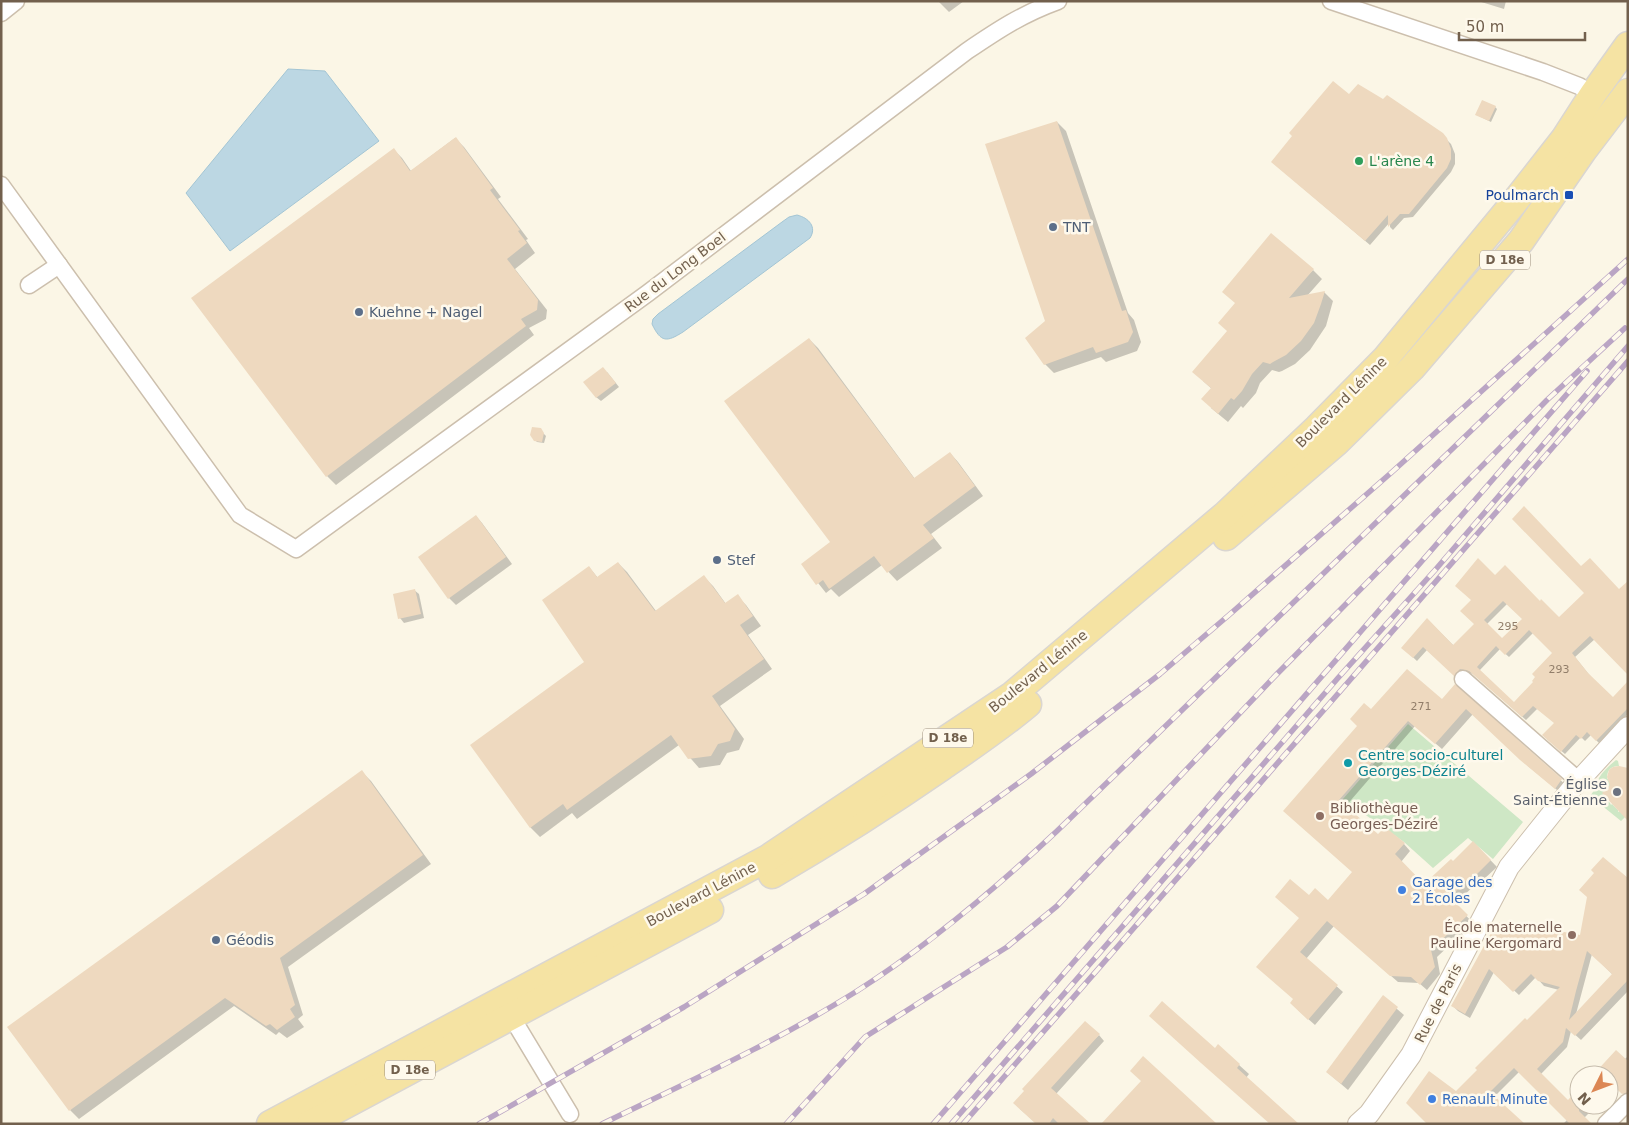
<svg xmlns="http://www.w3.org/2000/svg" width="1629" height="1125" viewBox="0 0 1629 1125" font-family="'DejaVu Sans',sans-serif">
  <rect width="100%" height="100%" fill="#fbf6e6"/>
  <!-- green -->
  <g fill="#cee7c5">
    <path d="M1408 724 1523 822 1493 859 1468 838 1433 868 1404 842 1343 799Z"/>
    <path d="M1616 760 1618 761 1619 766C1611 766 1607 770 1607 778L1611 784 1602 797H1604L1610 803 1611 805 1612 804 1618 810V812L1620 811 1626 816 1621 821 1590 796C1596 789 1596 785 1599 778 1603 771 1610 765 1616 760Z"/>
  </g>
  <!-- water -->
  <g fill="#bcd7e3" stroke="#a3c5d4">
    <path d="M288 69 325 71 379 141 230 251 186 193Z"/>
    <path d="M797 215C809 218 817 227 810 238L683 332C667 342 661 343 652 324L653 319 658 314 782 222 789 217Z"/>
  </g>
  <!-- shadow -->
  <g fill="#0003" fill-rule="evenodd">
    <path d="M938 1H964L949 12Z"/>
    <path d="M1478 1H1506L1504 9Z"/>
    <path d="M1349 96 1438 131 1451 144 1455 154V164L1451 172 1413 217 1404 218 1393 230 1390 227V222L1370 245 1277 166Z"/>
    <path d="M1495 107 1497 109 1491 122 1477 115Z"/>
    <path d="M1057 122 1066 131 1128 313 1134 320 1141 342 1137 351 1106 362 1101 357 1054 373 1045 364Z"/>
    <path d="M455 138 464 147 501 197 498 199 528 239 526 240 535 253 515 269 547 310 546 319 529 328 534 335 336 485 327 476 394 150 402 158 411 171Z"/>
    <path d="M1313 270 1322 279 1307 296 1324 292 1333 301 1326 326 1310 350 1295 364 1282 371 1279 372 1272 370 1260 383 1256 393 1243 408 1241 406 1228 422 1211 408 1212 389 1203 381Z"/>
    <path d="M809 339 818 348 915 479 950 453 958 462 983 496 931 534 942 548 897 581 882 565 839 597 831 589 826 593 803 564 832 542Z"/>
    <path d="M607 372 619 387 601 401 596 397Z"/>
    <path d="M542 432 546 436 544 443 537 442 535 440Z"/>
    <path d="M476 516 482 523 512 564 456 605 449 598Z"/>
    <path d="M618 563 627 572 656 611 704 577 713 586 726 604 737 596 746 605 761 626 748 635 772 669 720 706 744 739 739 750 727 753 720 765 699 768 679 745 577 819 572 813 540 837 531 828 472 746 586 662 589 567 598 578Z"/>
    <path d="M1582 568 1595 639 1575 657 1591 677 1613 699 1628 683V714L1600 744 1591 735 1585 741 1581 737 1565 754 1547 739 1555 723 1538 708 1526 720 1474 674 1464 672 1458 678 1427 650 1417 661 1403 648 1427 619 1454 646 1475 624 1495 577 1540 602 1559 619 1586 593ZM1508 603 1523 619 1502 640 1487 624ZM1533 633 1553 653 1535 682 1514 703 1479 671 1500 649 1509 657Z"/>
    <path d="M414 590 419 594 424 618 404 623 400 618Z"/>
    <path d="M1455 686 1567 786 1562 794 1528 766 1473 714 1442 749 1415 726 1345 807 1378 836 1404 844 1410 851 1401 862 1424 886 1453 862 1473 842 1497 867 1483 880 1481 879 1455 904 1473 923 1437 957 1440 974 1427 990 1419 983 1398 982 1334 926 1306 959 1343 992 1315 1025 1298 1010 1295 1000 1300 918 1309 897 1328 902 1353 872 1291 817 1372 711 1442 701Z"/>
    <path d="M362 772 371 781 431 864 288 967 303 1015 298 1019 304 1027 287 1038 279 1032 276 1035 234 1006 79 1119 70 1110Z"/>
    <path d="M1628 880V991L1581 1040 1571 1031 1567 1047 1541 1074 1568 1102 1579 1090V1105H1597L1584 1118 1590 1124H1565L1564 1123 1567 1120 1519 1072 1494 1097 1456 1093 1559 990 1544 986 1536 977 1519 995 1494 972 1470 1018 1458 1011 1453 1006 1498 924 1542 933 1553 923 1560 932 1581 937ZM1592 954 1613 975 1576 1014Z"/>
    <path d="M1383 997 1404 1015 1348 1090 1327 1072Z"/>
    <path d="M1099 1035 1104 1041 1056 1094 1088 1124H1037L1020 1109Z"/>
    <path d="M1218 1046 1249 1074 1246 1078 1215 1050Z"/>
    <path d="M1628 1056V1094L1626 1096 1616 1086 1609 1093V1075H1594L1625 1059Z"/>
  </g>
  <!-- building -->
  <g fill="#eed9bf" fill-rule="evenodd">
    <path d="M1333 81 1349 94 1358 84 1383 99 1387 95 1443 133 1447 138 1451 149V159L1447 168 1409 214H1400L1388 227V215L1365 241 1271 162 1292 136 1289 133Z"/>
    <path d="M1482 100 1496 106 1489 121 1475 115Z"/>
    <path d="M1057 121 1122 311 1126 310 1133 332 1128 342 1096 353 1093 347 1044 365 1025 338 1045 321 985 144Z"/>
    <path d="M456 137 493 188 490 190 520 230 518 231 527 243 507 259 538 300 537 310 521 319 526 326 326 477 191 298 394 148 410 171Z"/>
    <path d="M1271 233 1314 269 1289 298 1325 291 1321 304 1314 323 1301 341 1286 355 1273 362 1270 364 1263 362 1252 374 1242 391 1234 400 1231 398 1218 414 1201 399 1211 388 1192 372 1227 331 1218 323 1235 303 1222 292Z"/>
    <path d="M809 338 914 478 950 452 975 486 923 525 934 538 887 573 874 556 829 589 823 580 816 585 801 564 830 542 724 401Z"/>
    <path d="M603 367 616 383 596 398 583 382Z"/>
    <path d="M532 427 541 428 544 433 542 442 534 441 530 435Z"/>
    <path d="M1524 506 1581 566 1590 558 1619 589 1628 581V675L1590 636 1572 653 1588 673 1613 697 1628 681V708L1596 741 1587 732 1581 739 1576 735 1561 752 1542 735 1554 723 1533 706 1522 717 1469 671 1460 669 1454 676 1423 647 1413 658 1401 648 1427 618 1453 645 1474 624 1460 611 1471 600 1455 586 1478 558 1495 575 1505 565 1540 601 1541 599 1559 617 1584 593 1512 519ZM1503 601 1522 619 1502 638 1484 620ZM1529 630 1552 653 1532 674 1535 677 1532 681 1533 682 1514 702 1477 667 1496 646 1505 655Z"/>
    <path d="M476 515 506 557 448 599 418 557Z"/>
    <path d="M618 562 655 611 704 575 725 603 738 594 753 616 740 625 764 659 712 696 735 729 730 741 718 744 711 756 688 759 671 735 567 810 563 804 530 828 470 745 584 662 542 600 589 566 597 577Z"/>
    <path d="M415 589 421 614 398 619 393 594Z"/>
    <path d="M1407 669 1442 699 1455 684 1562 779 1555 789 1520 760 1466 709 1435 744 1408 721 1339 800 1378 834 1385 827 1405 843 1395 854 1424 884 1451 859 1453 861 1473 841 1491 860 1476 875 1474 873 1450 897 1468 915 1431 950 1435 967 1420 985 1411 977 1390 976 1327 921 1300 952 1338 985 1308 1020 1290 1003 1293 999 1256 967 1299 918 1275 897 1290 879 1309 895 1315 888 1328 900 1352 872 1283 811 1357 726 1350 719 1364 703 1371 709Z"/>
    <path d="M1619 766 1628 768V821L1602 793 1610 785 1607 777 1609 770 1613 767Z"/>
    <path d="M362 770 423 855 280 958 295 1005 290 1009 295 1017 277 1030 270 1024 266 1026 225 998 69 1111 7 1027Z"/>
    <path d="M1603 857 1628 878V980L1575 1036 1566 1028 1563 1042 1537 1069 1568 1100 1579 1088V1111L1592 1124H1570L1514 1068 1490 1092 1525 1124H1427L1406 1103 1429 1071 1456 1091 1477 1070 1475 1068 1525 1018 1527 1020 1560 987 1538 981 1531 974 1513 992 1489 969 1465 1014 1451 1006 1497 922 1541 931 1542 928 1553 921 1559 931 1580 935 1587 897 1579 890 1594 873 1591 870ZM1587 951 1612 974 1569 1020 1576 991Z"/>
    <path d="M1383 995 1398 1007 1341 1084 1326 1072Z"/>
    <path d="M1162 1001 1215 1048 1218 1044 1240 1064 1237 1068 1299 1124H1270L1201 1063 1149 1016Z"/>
    <path d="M1085 1021 1100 1034 1051 1088 1091 1124H1059L1053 1118 1049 1124H1036L1013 1103 1024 1091 1022 1089Z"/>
    <path d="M1616 1050 1628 1061V1092L1622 1094 1609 1081V1075H1593Z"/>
    <path d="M1143 1056 1217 1124H1101L1141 1081 1130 1071Z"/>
  </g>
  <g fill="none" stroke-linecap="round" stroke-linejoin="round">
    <defs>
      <g id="minor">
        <path d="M1331 1 1543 72 1579 86 1593 94"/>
        <path d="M1 13 16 1"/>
        <path d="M1 185 240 515 296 549 648 293 967 51C998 30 1022 14 1058 1"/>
        <path d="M29 285 59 265"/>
        <path d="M1463 679 1579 781"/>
        <path d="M511 1016 570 1114"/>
        <path d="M1606 1124 1628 1102"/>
      </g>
      <path id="tertiary" d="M1358 1124 1369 1114 1411 1055 1509 867 1573 787 1628 727"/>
      <g id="primary">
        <path d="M1226 537 1337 442 1412 368 1521 241 1583 151 1628 92"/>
        <path d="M772 875C830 841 887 805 942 767 971 747 1001 727 1028 704"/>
        <path d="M270 1124 768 858 1012 695 1226 514 1317 428 1385 359 1513 204 1564 139 1593 94 1628 45"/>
        <path d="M310 1124 710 910"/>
      </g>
    </defs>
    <!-- minor casing -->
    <use href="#minor" stroke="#ccbfad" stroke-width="19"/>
    <!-- tertiary casing -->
    <use href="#tertiary" stroke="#ccbfad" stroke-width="22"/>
    <!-- primary casing -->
    <use href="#primary" stroke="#dad6d1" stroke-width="29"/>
    <!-- minor -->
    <use href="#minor" stroke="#fff" stroke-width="16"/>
    <!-- tertiary -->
    <use href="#tertiary" stroke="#fff" stroke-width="20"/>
    <!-- primary -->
    <use href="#primary" stroke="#f5e3a3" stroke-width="26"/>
    <defs>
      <g id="rail">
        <path d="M479 1124 684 1007 864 894 1031 774 1160 674 1229 615 1392 472 1628 259"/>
        <path d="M602 1124C688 1082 776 1042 857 991 929 945 995 889 1057 831L1628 279"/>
        <path d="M786 1124 865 1037 1007 947 1057 906 1276 675 1547 400 1625 328"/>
        <path d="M933 1124 1587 371"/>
        <path d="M951 1124 1338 678 1436 569 1628 346"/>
        <path d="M963 1124 1628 361"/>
      </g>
    </defs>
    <!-- rail casing -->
    <use href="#rail" stroke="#baa5c4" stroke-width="5.5"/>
    <!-- rail -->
    <use href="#rail" stroke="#fef9ec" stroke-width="4" stroke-dasharray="11" stroke-linecap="butt"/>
  </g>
  <!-- markers -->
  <circle fill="#2e9e5b" stroke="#fef9ec" stroke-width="2" cx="1359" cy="161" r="5"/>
  <rect fill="#1a4fb4" stroke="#fef9ec" stroke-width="2" x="1564" y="190" width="10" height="10" rx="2.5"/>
  <g fill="#5c6f8a" stroke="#fef9ec" stroke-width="2">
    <circle cx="1053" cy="227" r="5"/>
    <circle cx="359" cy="312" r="5"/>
    <circle cx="717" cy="560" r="5"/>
    <circle cx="216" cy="940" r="5"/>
  </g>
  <circle fill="#0f9aa8" stroke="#fef9ec" stroke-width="2" cx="1348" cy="763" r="5"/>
  <circle fill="#6b7280" stroke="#fef9ec" stroke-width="2" cx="1617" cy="792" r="5"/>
  <g fill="#8d6e63" stroke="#fef9ec" stroke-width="2">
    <circle cx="1320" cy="816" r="5"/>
    <circle cx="1572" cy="935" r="5"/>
  </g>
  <g fill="#3f7fe0" stroke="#fef9ec" stroke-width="2">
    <circle cx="1402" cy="890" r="5"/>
    <circle cx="1432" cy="1099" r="5"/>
  </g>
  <g text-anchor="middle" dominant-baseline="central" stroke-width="5" stroke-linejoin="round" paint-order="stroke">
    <!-- number labels -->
    <g font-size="11" fill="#917e6a">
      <text x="1508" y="626">295</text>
      <text x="1559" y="669">293</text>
      <text x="1421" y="706">271</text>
    </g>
    <!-- shield labels -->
    <g fill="#fef9ec" stroke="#9c8e7d" stroke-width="1">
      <rect x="1480" y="250.5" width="50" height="19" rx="4"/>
      <rect x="923" y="728.5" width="50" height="19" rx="4"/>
      <rect x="385" y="1060.5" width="50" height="19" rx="4"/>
    </g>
    <g font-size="12" font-weight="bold" fill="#72604d">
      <text x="1505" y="260">D 18e</text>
      <text x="948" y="738">D 18e</text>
      <text x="410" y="1070">D 18e</text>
    </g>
    <!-- leisure labels -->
    <g font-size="14" fill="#27864d" stroke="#fef9ec" text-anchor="start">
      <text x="1369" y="161">L'arène 4</text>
    </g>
    <!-- transit labels -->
    <g font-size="14" fill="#164399" stroke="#fef9ec" text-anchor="end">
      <text x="1559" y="195">Poulmarch</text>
    </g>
    <!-- service labels -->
    <g font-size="14" fill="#4e5e75" stroke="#fef9ec" text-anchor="start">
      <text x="1063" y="227">TNT</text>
      <text x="369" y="312">Kuehne + Nagel</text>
      <text x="727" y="560">Stef</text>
      <text x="226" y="940">Géodis</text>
    </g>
    <!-- street labels -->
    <g font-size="14" fill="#72604d" stroke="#fef9ec">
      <text transform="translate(675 272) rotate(-37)">Rue du Long Boel</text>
      <text transform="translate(1341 402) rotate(-45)">Boulevard Lénine</text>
      <text transform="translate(1038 671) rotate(-39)">Boulevard Lénine</text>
      <text transform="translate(701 894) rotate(-28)">Boulevard Lénine</text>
      <text transform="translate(1438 1003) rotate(-63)">Rue de Paris</text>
    </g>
    <!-- culture labels -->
    <g font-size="14" fill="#0d838f" stroke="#fef9ec" text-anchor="start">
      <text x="1358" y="755">Centre socio-culturel<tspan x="1358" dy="16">Georges-Déziré</tspan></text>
    </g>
    <!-- worship labels -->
    <g font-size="14" fill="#5b616d" stroke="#fef9ec" text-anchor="end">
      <text x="1607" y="784">Église<tspan x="1607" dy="16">Saint-Étienne</tspan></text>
    </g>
    <!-- education labels -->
    <g font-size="14" fill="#785e54" stroke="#fef9ec" text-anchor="start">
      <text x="1330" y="808">Bibliothèque<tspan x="1330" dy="16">Georges-Déziré</tspan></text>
      <text x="1562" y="927" text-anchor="end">École maternelle<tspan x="1562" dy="16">Pauline Kergomard</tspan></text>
    </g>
    <!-- shop labels -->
    <g font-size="14" fill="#366cbe" stroke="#fef9ec" text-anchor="start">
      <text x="1412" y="882">Garage des<tspan x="1412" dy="16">2 Écoles</tspan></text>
      <text x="1442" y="1099">Renault Minute</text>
    </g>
  </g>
  <!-- border -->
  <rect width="1629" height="1125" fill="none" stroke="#72604d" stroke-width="5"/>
  <!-- north arrow -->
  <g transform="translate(1594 1090) rotate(228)"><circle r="24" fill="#fef9ec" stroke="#c6bcac"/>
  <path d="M0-4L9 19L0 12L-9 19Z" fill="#dc8754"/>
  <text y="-8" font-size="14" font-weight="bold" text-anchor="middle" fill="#72604d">N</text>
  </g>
  <!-- scale -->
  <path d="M1459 32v8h126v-8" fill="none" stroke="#72604d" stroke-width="2.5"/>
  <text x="1466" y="32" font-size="15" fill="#72604d" stroke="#fef9ec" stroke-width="4" paint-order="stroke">50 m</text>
</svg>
